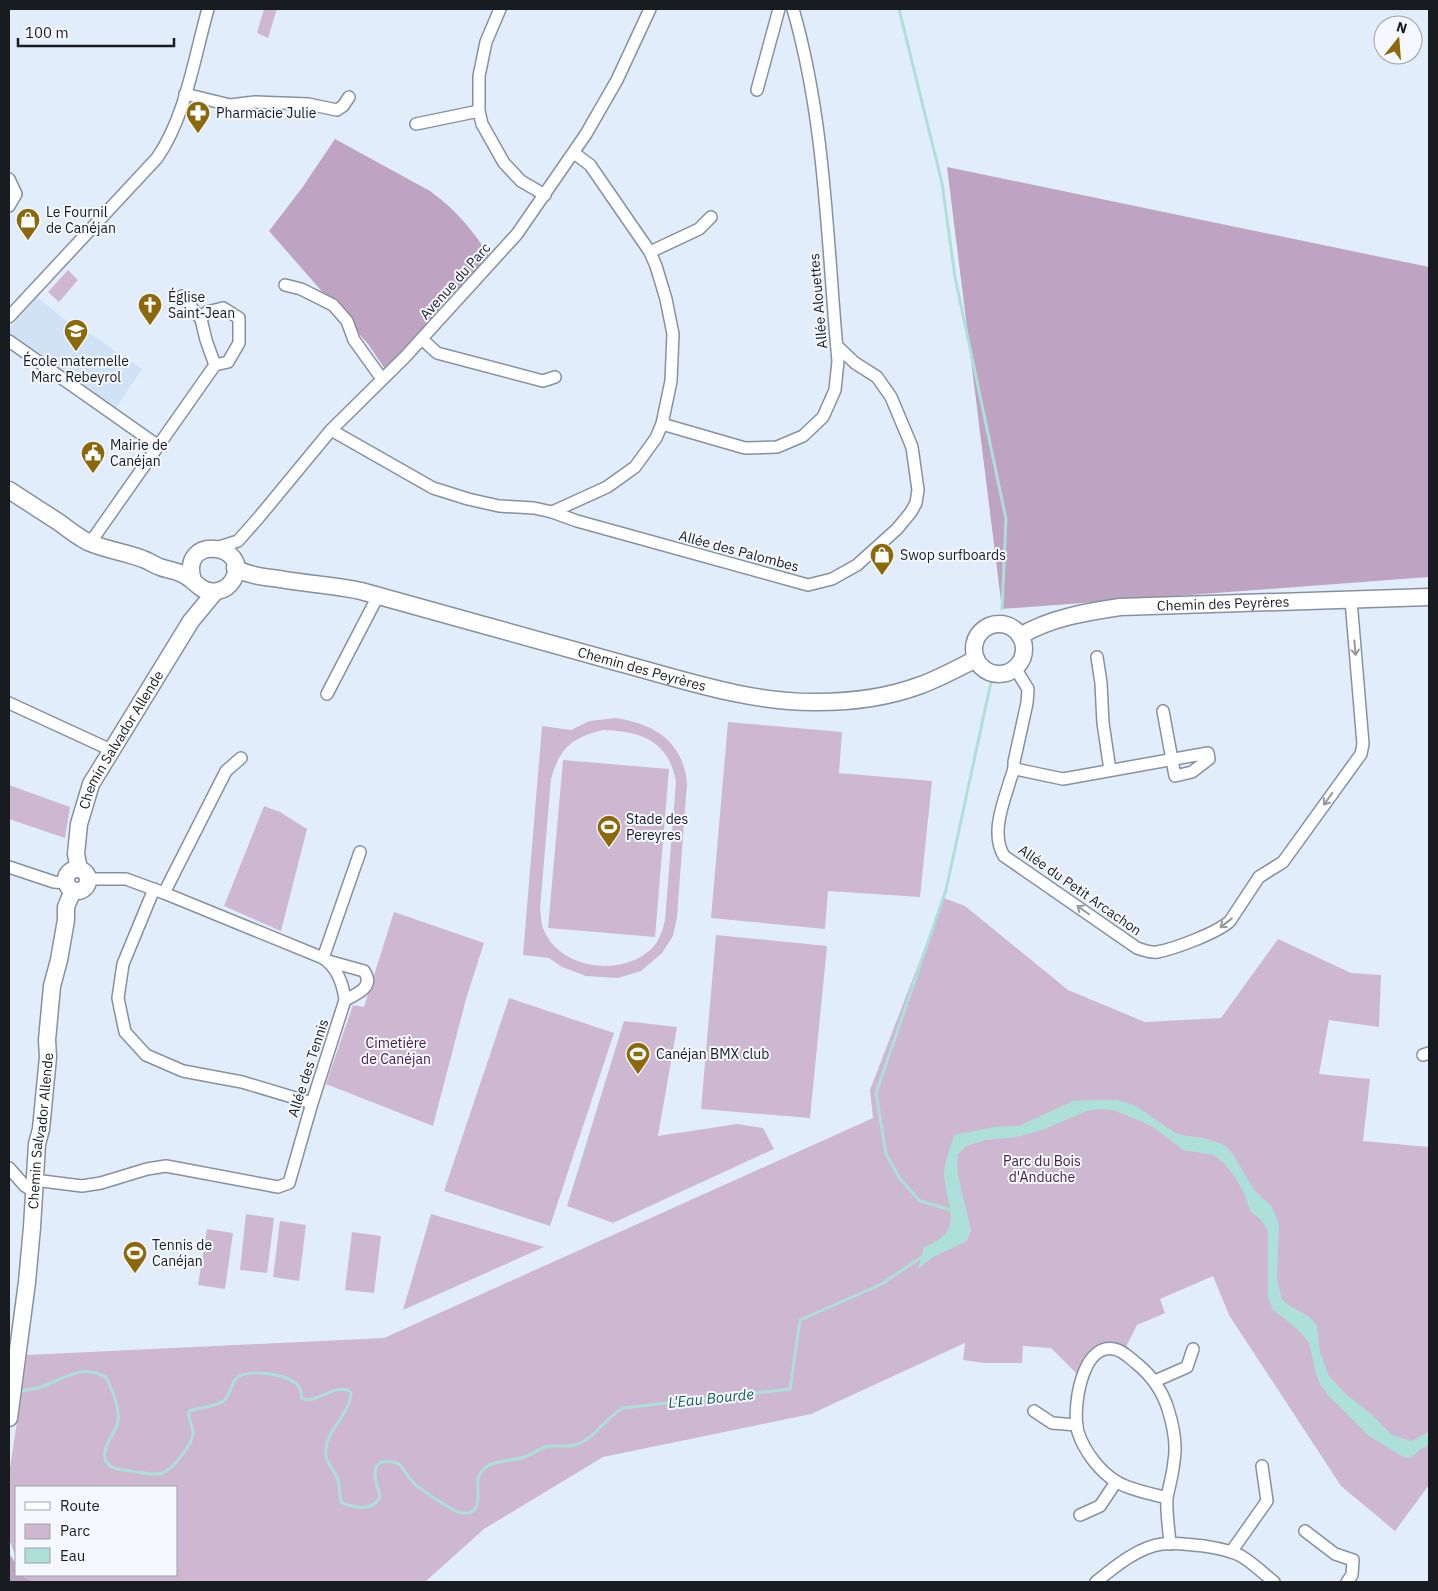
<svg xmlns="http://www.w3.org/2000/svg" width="1438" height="1591" viewBox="0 0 1438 1591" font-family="'IBM Plex Sans',sans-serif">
  <rect width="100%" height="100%" fill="#e2edfb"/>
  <!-- built -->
  <path fill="#d2e2f6" d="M37 297 79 331 82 328 142 369 118 405 115 408 10 334 9 329Z"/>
  <!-- green -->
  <g fill="#ceb8d1" fill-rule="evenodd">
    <path d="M264 9H277L268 38 257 33Z"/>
    <path d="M68 270 78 280 59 302 48 292Z"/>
    <path d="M616 718C654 724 683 741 687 783L677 917 673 936 662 953 641 971 618 978 586 976 562 967 549 958 523 955 542 726 571 730 589 721ZM603 730C641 731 669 741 676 782L665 920C663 928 661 935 657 942 631 979 559 972 543 928 541 923 541 915 540 909L551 779C560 748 571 738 603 730Z"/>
    <path d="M728 722 842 732 839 773 932 781 920 897 828 891 825 929 711 918Z"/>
    <path d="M563 760 669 769 655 937 548 928Z"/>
    <path d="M9 785 70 807 65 838 9 819Z"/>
    <path d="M264 806 280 812 307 829 281 931 224 906Z"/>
    <path d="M944 898 965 906 1068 990 1145 1022 1221 1018 1278 939 1351 973 1381 975 1379 1027 1329 1020 1319 1074 1370 1079 1363 1141 1429 1147V1485L1395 1531 1341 1486 1229 1315 1213 1276 1160 1299 1165 1313 1137 1325 1125 1349 1108 1348 1084 1374 1076 1373 1051 1348 1023 1346 1022 1363H983L963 1360 965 1343 811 1414 603 1457 484 1529 425 1582H35L26 1578 24 1575H176V1487H16V1557L9 1539V1475L27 1355 384 1338 873 1118 870 1090Z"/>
    <path d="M394 912 484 943 466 999 433 1126 326 1084 353 1005 364 1007Z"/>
    <path d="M716 935 827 946 810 1118 701 1109Z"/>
    <path d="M509 998 614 1033 550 1226 444 1191Z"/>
    <path d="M624 1021 677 1027 658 1136 737 1124 763 1128 774 1149 613 1223 567 1206Z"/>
    <path d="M246 1214 274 1218 267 1273 240 1270Z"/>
    <path d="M431 1214 544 1247 403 1310Z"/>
    <path d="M280 1221 306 1225 299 1281 273 1277Z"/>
    <path d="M207 1229 233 1233 225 1289 198 1285Z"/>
    <path d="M352 1232 381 1236 374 1293 345 1290Z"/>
  </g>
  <!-- forest -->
  <g fill="#bea4c2">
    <path d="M335 139 430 191C454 208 474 231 489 256L432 321 385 369 368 344 269 231 302 188Z"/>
    <path d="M947 167 1429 267V577L1002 609Z"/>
    <path d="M9 1553 16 1564V1575H23L26 1578 35 1582H9Z"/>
  </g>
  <!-- water -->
  <path fill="#aee0da" d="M1101 1100H1116L1134 1105 1177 1134 1207 1139 1219 1143 1227 1147 1234 1156 1254 1190 1272 1207 1279 1224 1277 1280 1282 1299 1288 1305 1310 1317 1317 1326 1320 1353 1329 1376 1346 1394 1372 1415 1392 1435 1411 1441 1429 1432V1445L1419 1450 1412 1457 1406 1458 1400 1455 1369 1436 1329 1396 1320 1384 1315 1370 1309 1342 1294 1326 1273 1310 1268 1298V1230L1261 1220 1250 1211 1245 1195 1235 1177 1225 1164 1214 1155 1183 1150 1156 1129 1143 1122 1113 1110 1099 1109 1087 1111 1042 1130 1017 1137 986 1140 966 1146 958 1154 957 1169 961 1189 971 1230 967 1241 933 1257 918 1269 924 1247C966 1232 947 1207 944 1176 943 1167 951 1146 954 1135L994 1127 1019 1126 1073 1101Z"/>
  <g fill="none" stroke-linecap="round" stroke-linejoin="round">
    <!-- stream -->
    <g stroke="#aee0da" stroke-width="3">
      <path d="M899 9 942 183 955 277 1006 519 1002 609"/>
      <path d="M951 1206V1210L920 1201 900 1179 886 1154 876 1093 946 890 991 682"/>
      <path d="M21 1391C28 1389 36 1389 44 1386 68 1377 81 1364 106 1377 112 1391 120 1406 118 1421 116 1434 100 1447 106 1461 110 1469 122 1470 130 1471 161 1476 166 1478 185 1451 188 1446 193 1440 193 1434 193 1426 188 1420 189 1411 199 1408 213 1407 222 1402 232 1396 229 1383 238 1377 250 1369 283 1374 294 1382 300 1385 301 1392 302 1398 316 1405 331 1385 348 1390L351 1393C350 1417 322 1431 326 1457 328 1465 334 1470 337 1477 341 1485 338 1495 342 1503 356 1508 372 1512 380 1497 378 1484 369 1472 381 1462 388 1461 395 1461 400 1465 405 1470 408 1478 414 1483 420 1489 455 1513 462 1513 485 1516 476 1489 478 1478 480 1473 483 1469 488 1466 498 1460 513 1461 524 1457 532 1455 538 1449 545 1447 555 1444 565 1448 575 1445 595 1439 605 1418 623 1408L790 1389 800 1320 882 1284 923 1256"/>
    </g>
    <defs>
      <g id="street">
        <path d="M500 9 486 42 479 76V111L482 124 504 163 521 181 545 195"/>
        <path d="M757 90 779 9"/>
        <path d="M185 94 230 105 255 102 308 104 337 110 343 106 349 97"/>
        <path d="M416 124 479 111"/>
        <path d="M9 179 16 194 9 206"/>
        <path d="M650 252 699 229 711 217"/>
        <path d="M285 285 301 289 333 305 347 321 354 340 382 379"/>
        <path d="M182 296 201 319"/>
        <path d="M9 317 157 158C186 116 194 58 208 9"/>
        <path d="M422 339 437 353 543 381 555 377"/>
        <path d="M9 341 157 445"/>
        <path d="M662 424 745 448 777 447 803 436 823 417 835 390 838 361C827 244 826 123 793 9"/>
        <path d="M331 430 433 488 468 499 499 506 534 508 552 512 607 487 635 467 656 438 662 424 671 381 673 334 666 299 656 266 650 252 590 165 574 153"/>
        <path d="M552 512 577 521 808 585 832 579 857 565 897 529 911 512 916 503 918 490 912 447 891 397 877 377 855 363 837 346"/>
        <path d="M90 543 215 365 206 340 201 319 207 312 223 308 239 318V343L228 362 215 365"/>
        <path d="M216 548 238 541 260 516 331 430 405 357 517 234 586 134 617 80 650 9"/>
        <path d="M1097 657 1101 683 1103 723 1110 770"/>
        <path d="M1015 668 1028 689 1027 703 1014 762C1015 772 1011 775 1009 784 1002 806 991 835 1004 856L1137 948C1143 950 1150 953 1157 952 1174 949 1217 933 1230 921L1259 877 1283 862 1361 754 1363 744 1351 600"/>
        <path d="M327 694 378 596"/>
        <path d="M9 703 111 750"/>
        <path d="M1015 769 1063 779 1208 753 1209 759 1192 772 1175 776 1163 711"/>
        <path d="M9 867 54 882 67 883"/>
        <path d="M154 889 123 964 118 998 125 1032 146 1055 183 1071 242 1082 312 1103"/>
        <path d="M164 893 226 771 241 758"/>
        <path d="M323 958 360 852"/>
        <path d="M328 961 364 971C375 987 357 994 345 1000"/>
        <path d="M1423 1055 1429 1053"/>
        <path d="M9 1168 25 1186 34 1192"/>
        <path d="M34 1180 82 1186 101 1183 147 1169 166 1166 278 1187 289 1183 312 1103 345 1000C343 984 338 968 323 958L164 893 126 879H88"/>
        <path d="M1155 1381 1187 1367 1193 1349"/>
        <path d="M1034 1411 1052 1423 1077 1425"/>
        <path d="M1167 1498C1153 1494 1130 1490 1117 1482 1100 1472 1084 1451 1078 1432 1072 1410 1081 1343 1114 1349 1122 1350 1130 1358 1136 1363 1151 1375 1162 1390 1168 1409 1173 1425 1177 1445 1174 1461 1173 1474 1169 1486 1167 1498 1166 1513 1169 1529 1170 1544"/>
        <path d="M1080 1515 1100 1506 1116 1482"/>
        <path d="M1305 1531 1335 1554 1353 1560 1352 1575 1347 1582"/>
        <path d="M1231 1552 1267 1501 1262 1466"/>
        <path d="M1096 1582C1113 1568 1138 1547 1162 1544 1175 1542 1190 1545 1204 1546 1216 1548 1230 1550 1241 1556 1253 1563 1264 1574 1274 1582"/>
      </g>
      <g id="secondary">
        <path d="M9 490C26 501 43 512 60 523 69 530 78 537 88 542 106 550 125 552 143 559 149 561 154 565 160 567 167 570 175 570 182 574 190 577 193 582 200 587 210 595 226 592 233 580 253 544 178 533 193 580"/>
        <path id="s1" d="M235 568C250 576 264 577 280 579 307 584 334 585 361 591 447 615 534 639 620 663 684 680 750 703 817 702 851 702 889 697 921 685 940 678 958 668 976 659"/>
        <circle cx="999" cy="649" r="25"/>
        <path id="s2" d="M1020 636C1050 618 1086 612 1120 607L1429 597"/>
        <path id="s3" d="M79 869 76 854 79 824 91 784 191 621 215 592"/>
        <circle cx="77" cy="880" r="11"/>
        <path id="s4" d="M9 1418 27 1282 32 1227 37 1144 41 1129 48 1057 47 1040 52 986 59 960 66 920V907L73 890"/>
      </g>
    </defs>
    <!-- street casing -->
    <use href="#street" stroke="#87919e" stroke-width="14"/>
    <!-- secondary casing -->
    <use href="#secondary" stroke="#87919e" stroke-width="19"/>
    <!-- street -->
    <use href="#street" stroke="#fff" stroke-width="11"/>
    <!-- secondary -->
    <use href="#secondary" stroke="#fff" stroke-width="16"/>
  </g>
  <!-- one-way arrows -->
  <defs><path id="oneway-shaft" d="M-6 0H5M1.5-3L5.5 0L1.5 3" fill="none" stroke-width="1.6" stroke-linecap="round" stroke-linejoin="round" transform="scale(1.25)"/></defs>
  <g stroke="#97999b">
    <use href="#oneway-shaft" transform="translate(1355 648) rotate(85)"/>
    <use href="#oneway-shaft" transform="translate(1328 799) rotate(126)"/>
    <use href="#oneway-shaft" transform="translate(1083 910) rotate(-145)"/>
    <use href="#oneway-shaft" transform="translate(1226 923) rotate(142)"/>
  </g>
  <!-- icons -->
  <defs>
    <symbol id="pharmacy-pin" viewBox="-11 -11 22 30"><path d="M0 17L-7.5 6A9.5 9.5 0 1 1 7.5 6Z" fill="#8b690a" stroke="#f5f9ff"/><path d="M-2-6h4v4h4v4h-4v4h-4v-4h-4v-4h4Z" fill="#fff"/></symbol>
    <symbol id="shop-pin" viewBox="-11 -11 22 30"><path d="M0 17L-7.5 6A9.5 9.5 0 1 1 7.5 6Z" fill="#8b690a" stroke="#f5f9ff"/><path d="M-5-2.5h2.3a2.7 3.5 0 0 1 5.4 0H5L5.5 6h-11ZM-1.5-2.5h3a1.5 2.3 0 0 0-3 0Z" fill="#fff"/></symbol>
    <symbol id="church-pin" viewBox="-11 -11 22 30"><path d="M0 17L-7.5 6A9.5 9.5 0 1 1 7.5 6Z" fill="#8b690a" stroke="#f5f9ff"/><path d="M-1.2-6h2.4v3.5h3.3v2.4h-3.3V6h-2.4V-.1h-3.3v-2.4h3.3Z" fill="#fff"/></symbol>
    <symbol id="school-pin" viewBox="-11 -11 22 30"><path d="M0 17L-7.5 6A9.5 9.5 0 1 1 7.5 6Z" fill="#8b690a" stroke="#f5f9ff"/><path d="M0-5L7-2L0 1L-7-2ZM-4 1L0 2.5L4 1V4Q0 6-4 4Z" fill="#fff"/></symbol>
    <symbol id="civic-pin" viewBox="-11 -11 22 30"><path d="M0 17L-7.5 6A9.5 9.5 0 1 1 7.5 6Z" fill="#8b690a" stroke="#f5f9ff"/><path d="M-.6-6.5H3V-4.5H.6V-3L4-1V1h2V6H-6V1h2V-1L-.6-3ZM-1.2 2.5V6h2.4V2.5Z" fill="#fff"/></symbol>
    <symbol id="stadium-pin" viewBox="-11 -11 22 30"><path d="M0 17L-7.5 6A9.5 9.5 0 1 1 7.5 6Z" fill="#8b690a" stroke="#f5f9ff"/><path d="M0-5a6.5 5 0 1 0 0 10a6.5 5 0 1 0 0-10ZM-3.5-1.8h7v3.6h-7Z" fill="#fff"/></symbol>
  </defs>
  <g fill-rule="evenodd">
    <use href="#pharmacy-pin" x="184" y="99" width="28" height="38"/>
    <use href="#shop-pin" x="14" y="206" width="28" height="38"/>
    <use href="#church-pin" x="136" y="291" width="28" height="38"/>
    <use href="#school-pin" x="62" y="317" width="28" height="38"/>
    <use href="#civic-pin" x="79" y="439" width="28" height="38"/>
    <use href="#shop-pin" x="868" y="541" width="28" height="38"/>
    <use href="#stadium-pin" x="595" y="813" width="28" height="38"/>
    <use href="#stadium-pin" x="624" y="1040" width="28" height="38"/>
    <use href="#stadium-pin" x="121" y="1239" width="28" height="38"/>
  </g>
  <g text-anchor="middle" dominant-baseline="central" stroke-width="4" stroke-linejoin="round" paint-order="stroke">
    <!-- poi labels -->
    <g font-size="14" fill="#181c21" stroke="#f5f9ff" text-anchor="start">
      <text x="216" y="113">Pharmacie Julie</text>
      <text x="46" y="212">Le Fournil<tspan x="46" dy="16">de Canéjan</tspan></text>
      <text x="168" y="297">Église<tspan x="168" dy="16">Saint-Jean</tspan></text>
      <text x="76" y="361" text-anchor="middle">École maternelle<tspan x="76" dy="16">Marc Rebeyrol</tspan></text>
      <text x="110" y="445">Mairie de<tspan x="110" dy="16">Canéjan</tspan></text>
      <text x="900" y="555">Swop surfboards</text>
      <text x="626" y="819">Stade des<tspan x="626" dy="16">Pereyres</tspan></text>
      <text x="656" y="1054">Canéjan BMX club</text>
      <text x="152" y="1245">Tennis de<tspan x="152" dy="16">Canéjan</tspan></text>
    </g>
    <!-- street labels -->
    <g font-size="14" fill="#181c21" stroke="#f5f9ff">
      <text transform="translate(455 281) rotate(-48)">Avenue du Parc</text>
      <text transform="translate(818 301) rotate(-95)">Allée Alouettes</text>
      <text transform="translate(739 551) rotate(15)">Allée des Palombes</text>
      <text stroke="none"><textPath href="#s2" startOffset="208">Chemin des Peyrères</textPath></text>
      <text stroke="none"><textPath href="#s1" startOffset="420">Chemin des Peyrères</textPath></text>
      <text stroke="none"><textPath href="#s3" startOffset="140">Chemin Salvador Allende</textPath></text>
      <text transform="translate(1080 890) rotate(35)">Allée du Petit Arcachon</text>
      <text transform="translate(308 1068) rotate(-72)">Allée des Tennis</text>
      <text stroke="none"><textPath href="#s4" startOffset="289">Chemin Salvador Allende</textPath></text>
    </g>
    <!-- park labels -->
    <g font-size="14" fill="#46224b" stroke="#f5f9ff">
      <text x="396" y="1043">Cimetière<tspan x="396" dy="16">de Canéjan</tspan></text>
      <text x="1042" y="1161">Parc du Bois<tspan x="1042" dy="16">d'Anduche</tspan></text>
    </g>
    <!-- water labels -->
    <g font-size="15" font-style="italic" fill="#195c57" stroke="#f5f9ff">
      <text transform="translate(711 1398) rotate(-6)">L'Eau Bourde</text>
    </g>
  </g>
  <!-- border -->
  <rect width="1438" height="1591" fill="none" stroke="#181c21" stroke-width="20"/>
  <!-- legend -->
  <rect x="15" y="1486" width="162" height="90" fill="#f5f9ff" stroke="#9da1a6"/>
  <rect x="25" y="1502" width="25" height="8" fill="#ffffff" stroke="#9da1a6"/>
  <text x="60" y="1511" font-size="15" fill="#181c21">Route</text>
  <rect x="25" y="1524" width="25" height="15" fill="#ceb8d1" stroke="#9da1a6"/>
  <text x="60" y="1536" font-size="15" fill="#181c21">Parc</text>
  <rect x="25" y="1548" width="25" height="15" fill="#aee0da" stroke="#9da1a6"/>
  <text x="60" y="1561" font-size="15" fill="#181c21">Eau</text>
  <!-- north arrow -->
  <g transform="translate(1398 40) rotate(17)"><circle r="24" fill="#f5f9ff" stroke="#9da1a6"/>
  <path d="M0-4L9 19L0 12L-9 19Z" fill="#8b690a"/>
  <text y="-8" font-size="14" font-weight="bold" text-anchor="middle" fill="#181c21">N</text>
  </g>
  <!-- scale -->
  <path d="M18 38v8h156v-8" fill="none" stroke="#181c21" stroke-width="2.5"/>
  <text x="25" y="38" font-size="15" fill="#181c21" stroke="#f5f9ff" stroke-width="4" paint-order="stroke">100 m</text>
</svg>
